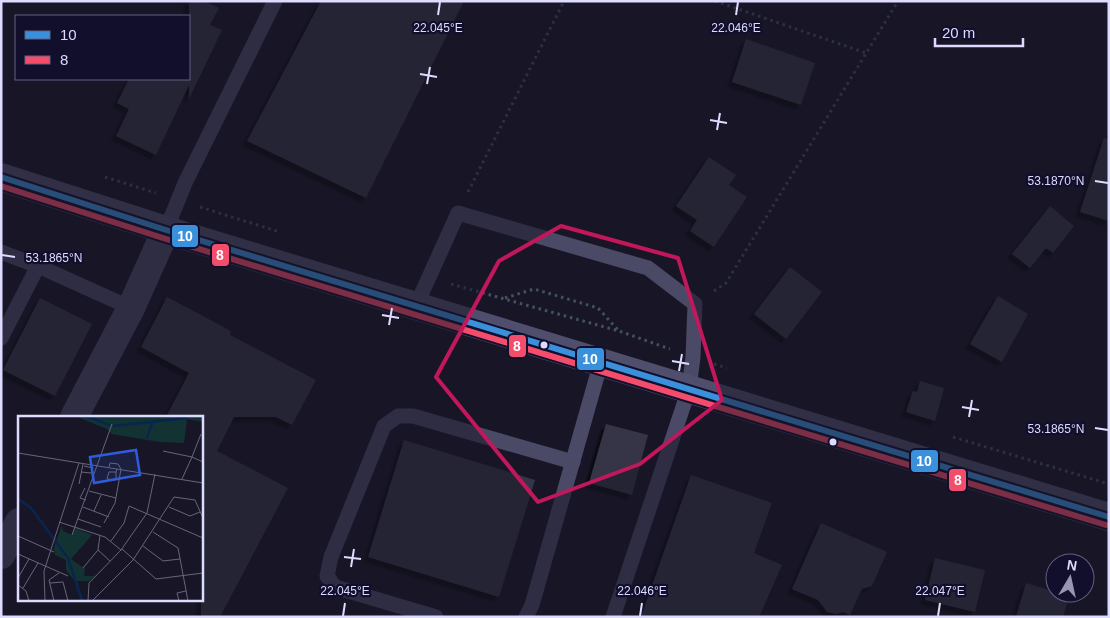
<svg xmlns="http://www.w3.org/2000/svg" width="1110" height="618" viewBox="0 0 1110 618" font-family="Arial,sans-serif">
  <defs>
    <filter id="shadow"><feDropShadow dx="-4.5" dy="4.5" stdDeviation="1" flood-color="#0009"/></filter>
  </defs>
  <rect width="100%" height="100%" fill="#181626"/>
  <!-- building -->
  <g fill="#363447" filter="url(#shadow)">
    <path d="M189 1H204L219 8 210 25 222 30 189 99V85L156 155 116 136 129 109 117 103 129 79H189Z"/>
    <path d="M321 1H464L366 198 247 141Z"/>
    <path d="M746 39 815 63 801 105 732 82Z"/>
    <path d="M1104 138 1109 139V221L1080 212Z"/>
    <path d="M709 157 736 175 729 185 747 197 714 247 690 231 697 220 676 206Z"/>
    <path d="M1050 206 1074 226 1053 253 1046 248 1030 268 1012 254Z"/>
    <path d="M790 267 822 292 786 339 754 314Z"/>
    <path d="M998 296 1028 314 1002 362 970 344Z"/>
    <path d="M167 297 231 331 230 335 316 380 292 425 276 417H234L217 451 288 488 220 617H201V417H166L189 373 141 347Z"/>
    <path d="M40 298 92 324 55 396 3 370Z"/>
    <path d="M920 381 944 388 935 421 906 412 913 391 917 392Z"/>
    <path d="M606 424 648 435 632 495 589 483Z"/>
    <path d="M404 440 535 480 499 597 368 557Z"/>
    <path d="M691 475 772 503 754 553 782 565 759 617H641Z"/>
    <path d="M821 523 887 552 872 586 862 589 850 615 843 612 836 614 827 612 818 600 792 589Z"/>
    <path d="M935 558 985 570 975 612 925 600Z"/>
    <path d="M1026 583 1069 596 1063 617H1016Z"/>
  </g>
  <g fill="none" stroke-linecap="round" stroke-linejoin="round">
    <!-- path -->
    <g stroke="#425263" stroke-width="3" stroke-dasharray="2.5 4" stroke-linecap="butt">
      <path d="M715 1 866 53"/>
      <path d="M105 177 156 193"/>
      <path d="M468 192 564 1"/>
      <path d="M200 207 280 232"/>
      <path d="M451 284 619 331 670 349"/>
      <path d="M714 291 726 283 898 1"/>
      <path d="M505 298 534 289 598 308 618 330"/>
      <path d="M714 364 727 368"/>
      <path d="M953 437 1109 484"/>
    </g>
    <!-- service -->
    <g stroke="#4a4a67" stroke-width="15">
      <path d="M166 230 185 183 275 1"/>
      <path d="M1 252 38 266 1 338"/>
      <path d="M38 266 131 308"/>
      <path d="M416 306 458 213 648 268 695 304 693 357 689 389 613 617"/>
      <path d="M436 617 335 587 327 576 331 557 384 426 398 416H413L573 462"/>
      <path d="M526 617 532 605 601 362"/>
    </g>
    <!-- minor -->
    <g stroke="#4a4a67" stroke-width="28">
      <path d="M74 417 131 308 166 230"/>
      <path d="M1 555 19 522"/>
    </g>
    <!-- secondary -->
    <path stroke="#4f4e6c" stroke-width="28" d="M1 177 166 230 1109 517"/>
    <defs>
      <path id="bus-1" d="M1 177 166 230 1109 517"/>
      <path id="bus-2" d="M1 186 163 238 1106 525"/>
    </defs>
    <!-- bus-1 casing -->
    <use href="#bus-1" stroke="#120f2d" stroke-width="10"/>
    <!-- bus-2 casing -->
    <use href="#bus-2" stroke="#120f2d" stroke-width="10"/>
    <!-- bus-1 -->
    <use href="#bus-1" stroke="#3a90db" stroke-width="6"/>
    <!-- bus-2 -->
    <use href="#bus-2" stroke="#f44d6c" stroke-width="6"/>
  </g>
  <!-- marked area -->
  <path d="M0 0H1110V618H0ZM561 226 678 258 722 400 640 464 538 502 436 377 499 261Z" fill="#181626" fill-opacity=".55" fill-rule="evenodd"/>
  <path fill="none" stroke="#c2185b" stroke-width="4" stroke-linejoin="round" d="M561 226 678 258 722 400 640 464 538 502 436 377 499 261Z"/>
  <!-- ticks -->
  <path fill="none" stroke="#dddbff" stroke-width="2" d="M438 15 440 2M736 15 738 2M420 74 437 77M427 84 430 67M710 120 727 123M717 130 720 113M1095 181 1108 183M2 255 15 257M382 315 399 318M389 325 392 308M672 361 689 364M679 371 682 354M962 407 979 410M969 417 972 400M1095 428 1108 430M344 557 361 559M351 567 354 549M343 616 345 603M640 616 642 603M938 616 940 603"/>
  <!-- markers -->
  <g fill="#dddbff" stroke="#120f2d" stroke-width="2">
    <circle cx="544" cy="345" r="4.5"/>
    <circle cx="833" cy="442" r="4.5"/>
  </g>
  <!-- overview -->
  <g transform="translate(18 416)">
    <rect width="185" height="185" fill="#181626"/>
    <path d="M57 0H185V6L169 3 166 27 142 26 94 18 89 13ZM44 109 45 115 54 119 57 112 74 119 53 143 67 153 66 160H77L71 165H59L65 184 69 185H63L56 164 48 154V144L37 139 36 132Z" fill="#123332"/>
    <path fill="none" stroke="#09254f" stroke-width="2.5" d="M67 0 92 9M95 10 169 2M129 22 134 7M0 83 13 92 50 142 64 185"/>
    <path fill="none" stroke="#67657d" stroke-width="1" d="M145 35 174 41 183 18M0 37 185 67M63 56 73 57 75 52 66 50M98 56H91L89 63 97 64 98 63V56L99 53M164 63 174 41 185 46M61 68 65 48M67 72 62 82 68 84M71 75 98 82M177 84 185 102M65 91 91 101M151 91 172 100 182 96M76 95 83 79M60 103 83 111M41 106 87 121 103 134M86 107 97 87 103 53 100 48 92 47 91 51M135 116 160 132 170 185M54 119 94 8M0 120 36 136M93 125 106 107 111 90 185 122M125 130 145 145 162 143M104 133 138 163 185 157M80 134 92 145M0 138 50 160M65 152 80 134 82 119M0 162 11 143M32 167 45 166 50 185M0 169 8 175 11 185M5 172 20 147M27 185 26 155 61 47M36 185 31 164 41 157M70 185 71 167 103 134 129 97 137 58M74 185 115 144 156 81 177 84M161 185 159 177 168 175"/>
    <path fill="#305cdc" fill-opacity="0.15" stroke="#305cdc" stroke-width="2.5" d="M118 34 122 59 76 67 72 41Z"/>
    <rect width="185" height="185" fill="none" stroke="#dddbff" stroke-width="2.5"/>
  </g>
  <g font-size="12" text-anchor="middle" fill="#dddbff" stroke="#120f2d" stroke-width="4.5" stroke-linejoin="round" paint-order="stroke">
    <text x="438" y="32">22.045°E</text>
    <text x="736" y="32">22.046°E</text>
    <text x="1056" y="185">53.1870°N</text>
    <text x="54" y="262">53.1865°N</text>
    <text x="1056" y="433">53.1865°N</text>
    <text x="345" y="595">22.045°E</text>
    <text x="642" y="595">22.046°E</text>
    <text x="940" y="595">22.047°E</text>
  </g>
  <g stroke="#120f2d" stroke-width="2">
    <rect x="171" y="224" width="28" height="24" rx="5" fill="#3a90db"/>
    <rect x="211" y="243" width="19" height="24" rx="5" fill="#f44d6c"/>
    <rect x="508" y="334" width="19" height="24" rx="5" fill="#f44d6c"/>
    <rect x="576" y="347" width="29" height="24" rx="5" fill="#3a90db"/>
    <rect x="910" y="449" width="29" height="24" rx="5" fill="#3a90db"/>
    <rect x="948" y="468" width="19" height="24" rx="5" fill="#f44d6c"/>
  </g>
  <g font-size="14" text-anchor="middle" font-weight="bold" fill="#fff">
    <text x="185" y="241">10</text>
    <text x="220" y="260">8</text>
    <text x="517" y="351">8</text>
    <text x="590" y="364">10</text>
    <text x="924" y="466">10</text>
    <text x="958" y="485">8</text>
  </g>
  <!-- border -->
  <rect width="1110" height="618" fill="none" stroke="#dddbff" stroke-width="5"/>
  <!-- legend -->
  <rect x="15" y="15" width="175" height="65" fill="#120f2d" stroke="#636181"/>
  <rect x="25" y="31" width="25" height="8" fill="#3a90db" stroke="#636181"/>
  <text x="60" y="40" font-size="15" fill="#dddbff">10</text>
  <rect x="25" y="56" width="25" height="8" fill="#f44d6c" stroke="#636181"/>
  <text x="60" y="65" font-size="15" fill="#dddbff">8</text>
  <!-- north arrow -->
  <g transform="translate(1070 578) rotate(9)"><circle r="24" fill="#120f2d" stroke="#636181"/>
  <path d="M0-4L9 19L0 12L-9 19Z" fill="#9896b3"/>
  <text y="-8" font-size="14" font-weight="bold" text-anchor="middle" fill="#dddbff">N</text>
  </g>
  <!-- scale -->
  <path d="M935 38v8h88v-8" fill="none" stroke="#dddbff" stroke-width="2.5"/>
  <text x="942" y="38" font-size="15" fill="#dddbff" stroke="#120f2d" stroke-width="4" paint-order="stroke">20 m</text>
</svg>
